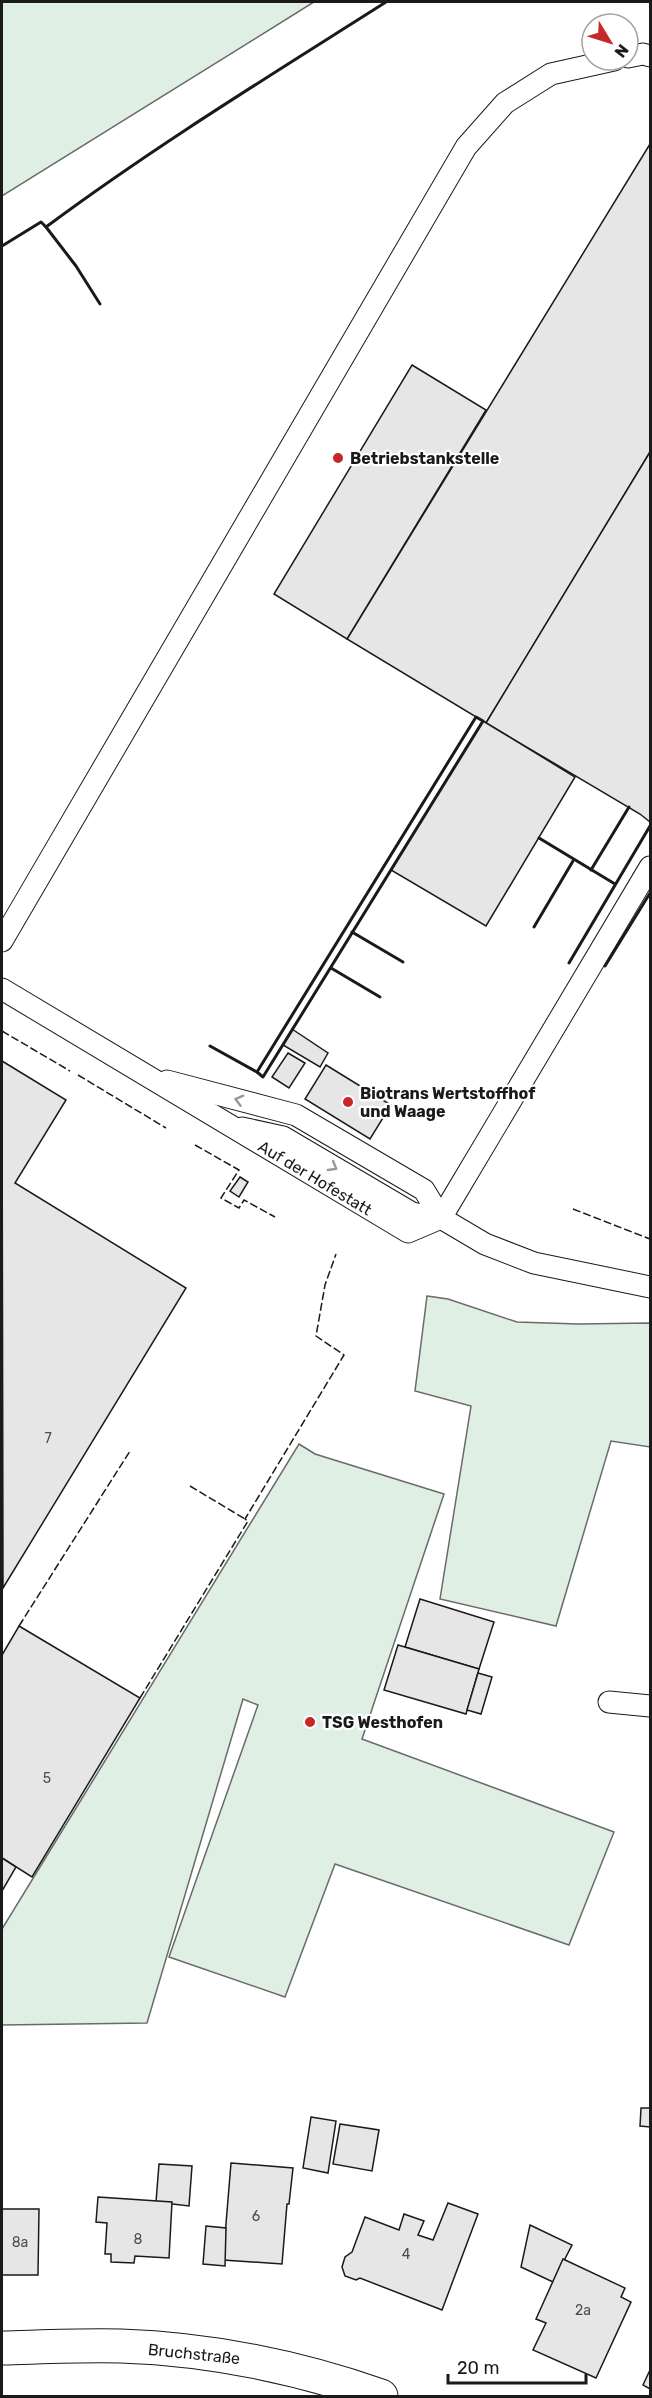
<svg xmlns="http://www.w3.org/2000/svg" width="652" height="2398" viewBox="0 0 652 2398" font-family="Rubik,sans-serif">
  <rect width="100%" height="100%" fill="#fff"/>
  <!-- green -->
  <g fill="#e0efe3" stroke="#6a6a6a" stroke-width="1.5">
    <path d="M2 2H314L2 196Z"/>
    <path d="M427 1296 448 1299 517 1322 578 1324 650 1323V1447L611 1441 556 1626 440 1599 471 1406 415 1391Z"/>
    <path d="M299 1444 315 1454 444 1494 362 1739 614 1832 569 1945 335 1864 285 1997 169 1957 258 1705 243 1699 147 2023 2 2025V1929Z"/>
  </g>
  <!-- building -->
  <g fill="#e6e6e6" stroke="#1a1a1a" stroke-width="1.5">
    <path d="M650 144V452L486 723 347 639Z"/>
    <path d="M412 365 486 410 347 639 274 594Z"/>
    <path d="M650 452V822L640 814 486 723Z"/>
    <path d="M483 721 575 777 486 926 391 870Z"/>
    <path d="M292 1029 328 1053 320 1067 283 1045Z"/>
    <path d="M288 1053 305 1063 289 1088 272 1077Z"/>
    <path d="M2 1061 66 1100 15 1183 186 1288 3 1588Z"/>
    <path d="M326 1065 391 1105 370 1139 305 1099Z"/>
    <path d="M240 1177 248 1182 239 1197 230 1191Z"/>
    <path d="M420 1599 494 1622 479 1669 405 1647Z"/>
    <path d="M19 1626 140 1698 32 1877 2 1858V1655Z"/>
    <path d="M398 1645 479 1669 466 1714 384 1690Z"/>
    <path d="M478 1673 492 1677 481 1714 467 1710Z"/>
    <path d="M2 1858 16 1867 2 1891Z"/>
    <path d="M641 2108H650V2127L640 2126Z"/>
    <path d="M311 2117 336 2121 328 2173 303 2168Z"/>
    <path d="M340 2124 379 2130 372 2171 333 2164Z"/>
    <path d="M231 2163 293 2168 289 2204H287L282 2264 223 2260Z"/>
    <path d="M159 2164 192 2166 189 2206 156 2202Z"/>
    <path d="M98 2197 172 2202 169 2258 135 2256 134 2263 111 2262V2254H105L107 2223 96 2222Z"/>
    <path d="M448 2203 478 2214 442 2310 360 2278 356 2280 345 2276 342 2267 345 2257 352 2252 365 2217 399 2230 404 2214 424 2221 418 2235 433 2240Z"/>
    <path d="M2 2209H39L38 2275H2Z"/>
    <path d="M530 2225 572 2245 553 2282 521 2267Z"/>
    <path d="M206 2226 226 2228 225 2266 203 2264Z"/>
    <path d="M563 2259 625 2288 621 2297 631 2302 596 2378 533 2350 546 2323 536 2319Z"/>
    <path d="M650 2370V2389L643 2385Z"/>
  </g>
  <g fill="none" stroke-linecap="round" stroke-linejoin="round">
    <defs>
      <g id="lane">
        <path d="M628 57 643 54 650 56"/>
        <path d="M2 941 466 147 505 103 551 74 614 60"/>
        <path d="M2 989 408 1232 441 1218 485 1244 534 1263 650 1287"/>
        <path d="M167 1081 296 1115 424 1190 441 1218"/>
        <path d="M242 1128 283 1137 412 1213 441 1218"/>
        <path d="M441 1218 650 867"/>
        <path d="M609 1702 650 1706"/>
      </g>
      <path id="street" d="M2 2348C41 2347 81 2345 121 2346 209 2349 298 2367 381 2396"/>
    </defs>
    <!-- lane casing -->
    <use href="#lane" stroke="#1a1a1a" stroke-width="23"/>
    <!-- street casing -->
    <use href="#street" stroke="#1a1a1a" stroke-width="35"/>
    <!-- lane -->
    <use href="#lane" stroke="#fff" stroke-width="21"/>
    <!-- street -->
    <use href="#street" stroke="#fff" stroke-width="33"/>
    <!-- fence -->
    <g stroke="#1a1a1a" stroke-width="1.5" stroke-dasharray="8 3" stroke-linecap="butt">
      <path d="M2 1031 70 1071"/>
      <path d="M78 1075 166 1128"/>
      <path d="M195 1145 239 1170 221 1198 239 1208 244 1200 275 1217"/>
      <path d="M573 1209 650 1239"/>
      <path d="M190 1486 245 1519"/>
      <path d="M19 1626 130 1451"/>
      <path d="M140 1698 248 1521 245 1519 344 1355 316 1336 325 1285 336 1254"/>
    </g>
    <!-- wall -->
    <g stroke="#1a1a1a" stroke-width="3">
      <path d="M46 227 76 266 100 304"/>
      <path d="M2 246 41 222 46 227C155 146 271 75 386 2"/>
      <path d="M476 717 483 721 263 1077 257 1072Z"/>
      <path d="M539 838 615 884"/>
      <path d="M591 870 629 807"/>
      <path d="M534 927 573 861"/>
      <path d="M352 932 403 962"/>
      <path d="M569 963 650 826"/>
      <path d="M605 966 650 893"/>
      <path d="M331 968 380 997"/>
      <path d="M210 1046 257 1072"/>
    </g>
  </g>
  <!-- one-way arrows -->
  <defs><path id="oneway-chevron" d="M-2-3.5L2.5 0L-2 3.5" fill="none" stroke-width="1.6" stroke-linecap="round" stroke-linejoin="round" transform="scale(1.5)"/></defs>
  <g stroke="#989898">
    <use href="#oneway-chevron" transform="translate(239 1100) rotate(-165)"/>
    <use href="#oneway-chevron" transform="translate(333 1167) rotate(31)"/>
  </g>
  <!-- markers -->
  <g fill="#c62828" stroke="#fff" stroke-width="2">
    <circle cx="338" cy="458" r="6"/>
    <circle cx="348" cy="1102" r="6"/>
    <circle cx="310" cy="1722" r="6"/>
  </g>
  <g text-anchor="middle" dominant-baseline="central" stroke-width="4.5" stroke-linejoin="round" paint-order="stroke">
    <!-- number labels -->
    <g font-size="14" fill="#4d4d4d">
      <text x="48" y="1438">7</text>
      <text x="47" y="1778">5</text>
      <text x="256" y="2216">6</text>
      <text x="138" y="2239">8</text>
      <text x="20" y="2242">8a</text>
      <text x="406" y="2254">4</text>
      <text x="583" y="2310">2a</text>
    </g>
    <!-- poi labels -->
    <g font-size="16" font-weight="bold" fill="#1a1a1a" stroke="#fff" text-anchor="start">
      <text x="350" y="458">Betriebstankstelle</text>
      <text x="360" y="1093">Biotrans Wertstoffhof<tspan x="360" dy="18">und Waage</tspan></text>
      <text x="322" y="1722">TSG Westhofen</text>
    </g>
    <!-- street labels -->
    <g font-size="16" fill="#1a1a1a" stroke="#fff">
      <text transform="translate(315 1178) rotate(31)">Auf der Hofestatt</text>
      <text transform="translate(194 2354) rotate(6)">Bruchstraße</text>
    </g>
  </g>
  <!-- border -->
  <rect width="652" height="2398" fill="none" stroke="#1a1a1a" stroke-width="6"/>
  <!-- north arrow -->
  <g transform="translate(610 42) rotate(128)"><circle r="28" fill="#ffffff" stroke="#a3a3a3" stroke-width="1.5"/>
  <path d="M0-4.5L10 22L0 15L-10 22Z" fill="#c62828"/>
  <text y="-9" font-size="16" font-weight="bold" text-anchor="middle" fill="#1a1a1a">N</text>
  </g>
  <!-- scale -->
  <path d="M448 2374v9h138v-9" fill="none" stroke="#1a1a1a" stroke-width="3"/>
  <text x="457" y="2374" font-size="18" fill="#1a1a1a" stroke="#ffffff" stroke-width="4.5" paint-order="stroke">20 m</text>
</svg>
